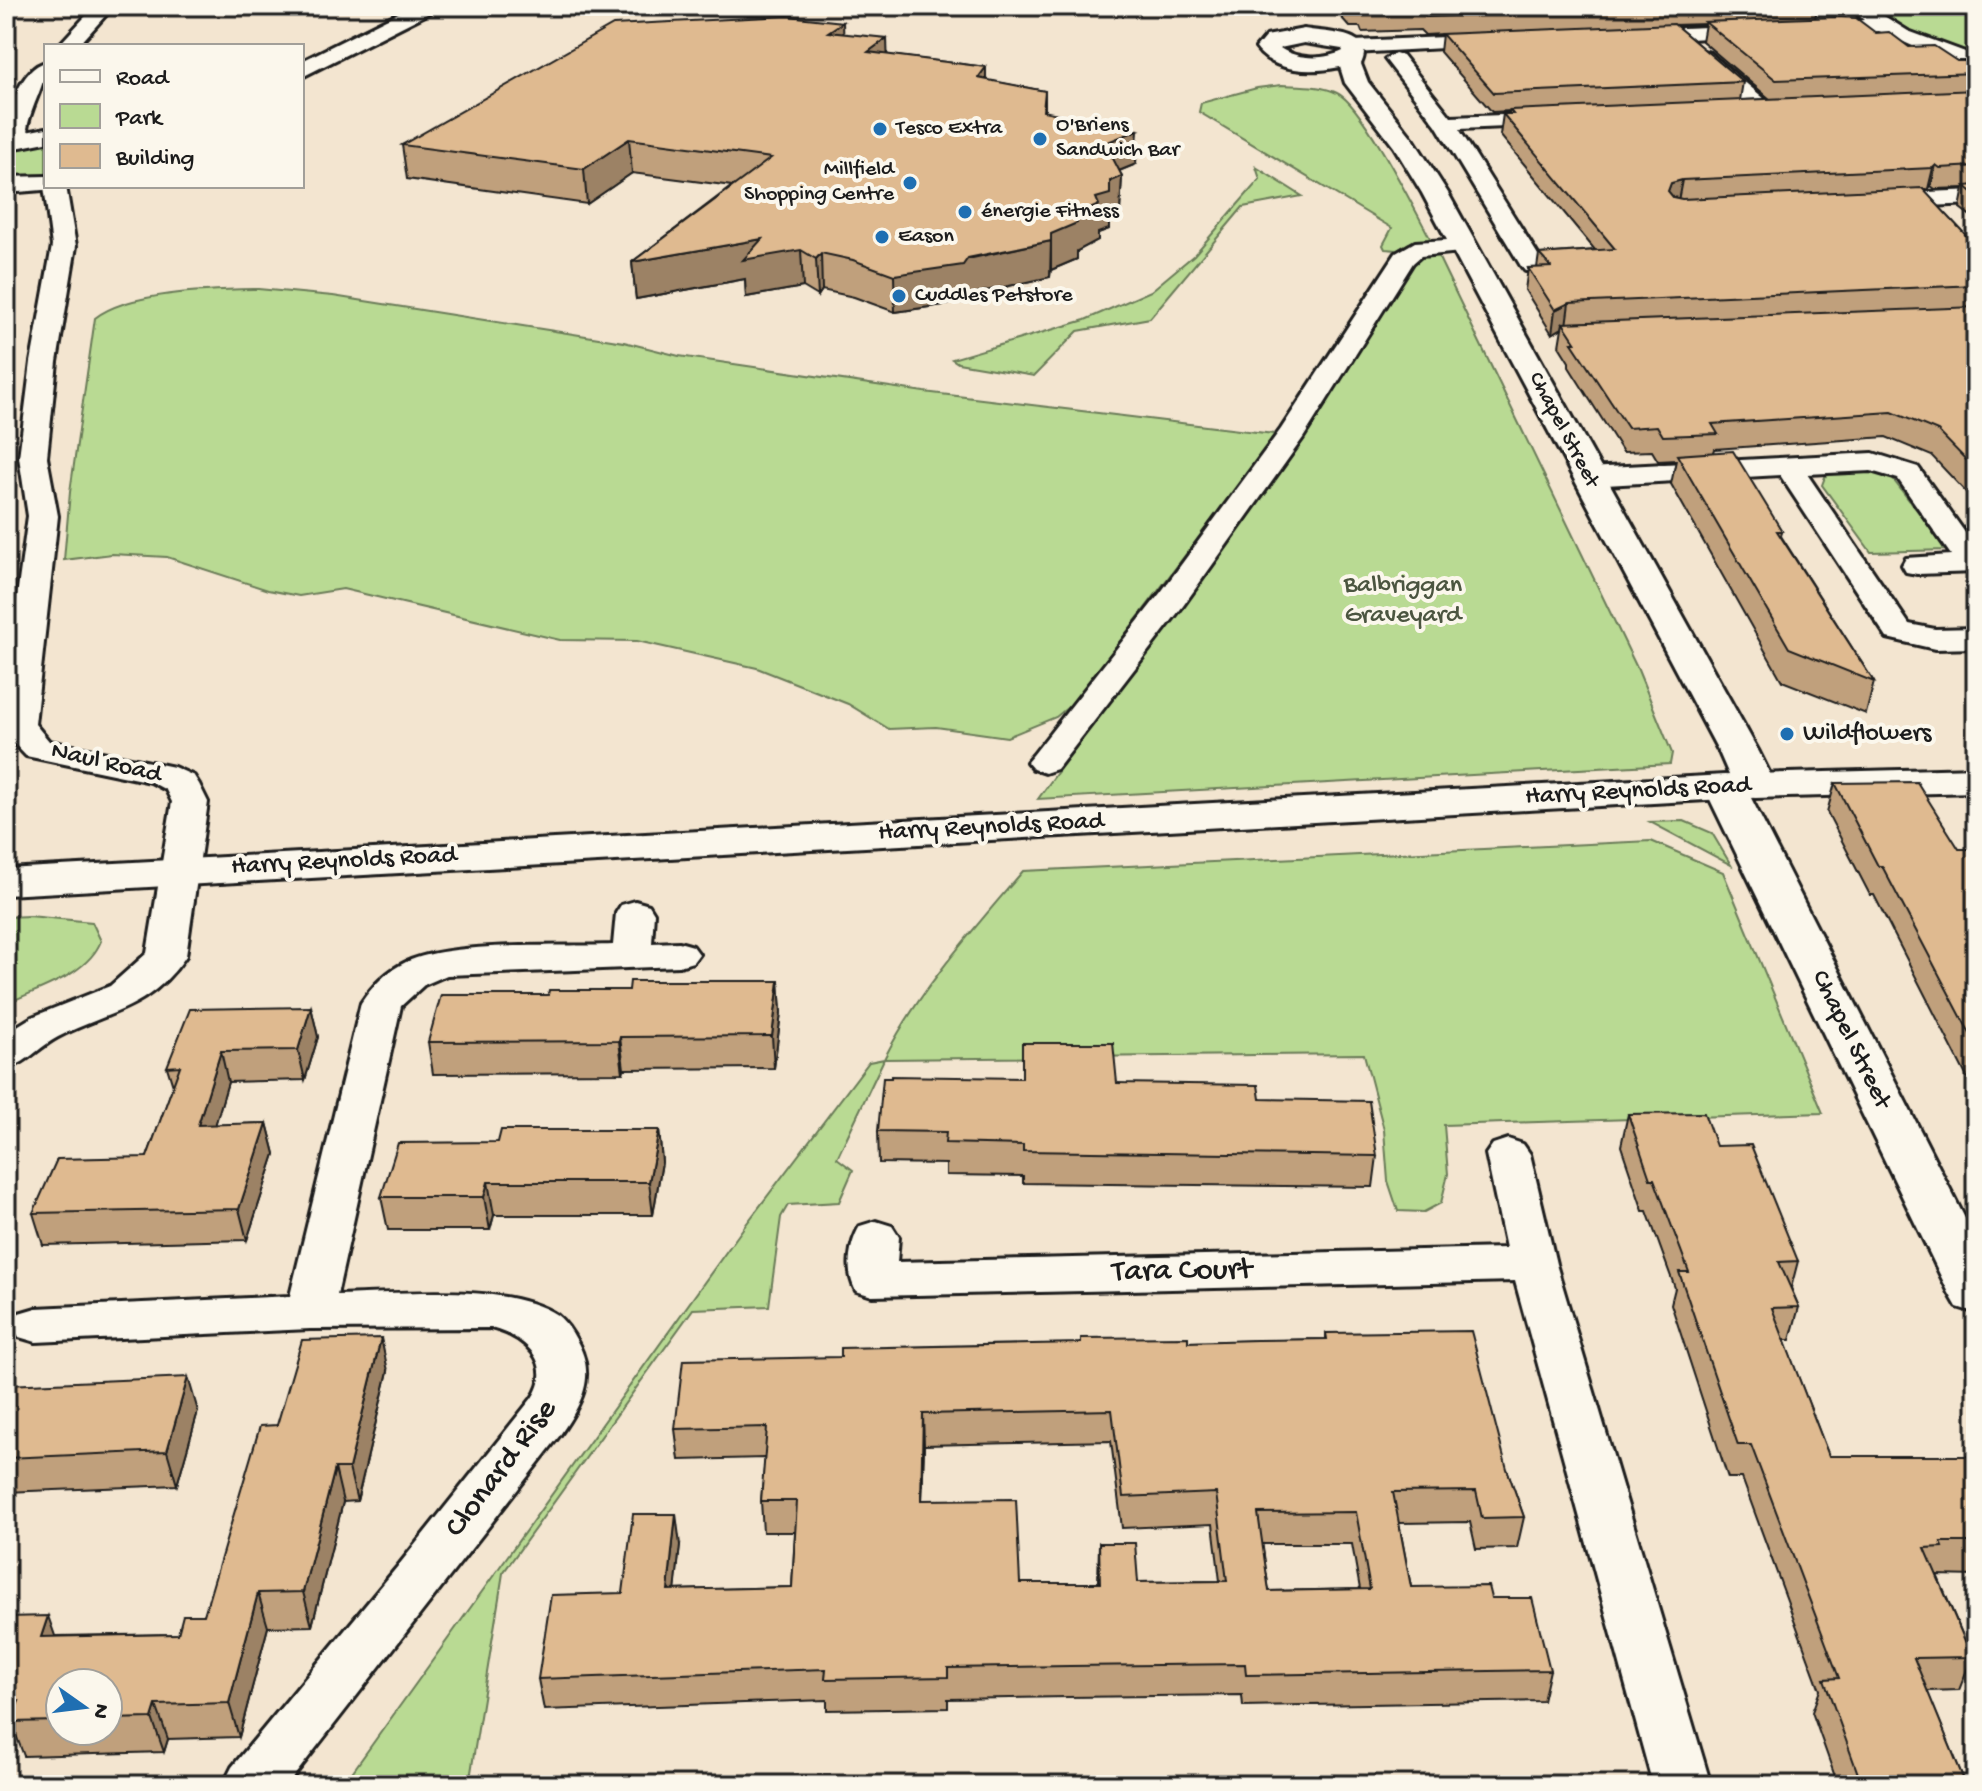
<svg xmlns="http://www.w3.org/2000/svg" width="1982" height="1791" viewBox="0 0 1982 1791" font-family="'Gochi Hand',sans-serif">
  <rect width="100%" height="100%" fill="#f3e5d0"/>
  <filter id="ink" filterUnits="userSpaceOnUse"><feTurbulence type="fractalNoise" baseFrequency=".0125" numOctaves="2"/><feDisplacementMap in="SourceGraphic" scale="16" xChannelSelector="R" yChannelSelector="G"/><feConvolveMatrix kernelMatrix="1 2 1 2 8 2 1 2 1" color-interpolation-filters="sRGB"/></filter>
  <g filter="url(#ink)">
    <!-- green -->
    <g fill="#b9da93" stroke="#6a7b58" stroke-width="2">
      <path d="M1870 6H1976V56L1916 34Z"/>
      <path d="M1282 85C1299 86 1321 85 1337 93 1362 104 1416 212 1431 240L1409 243 1397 250 1385 249 1383 245 1392 228 1199 112 1201 103 1257 88Z"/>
      <path d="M46 143V177L6 176V152Z"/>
      <path d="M1256 167 1302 196 1243 207 1150 318 1078 331 1034 376 958 363 952 359 1085 320 1151 291 1194 255 1260 179Z"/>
      <path d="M1436 252 1638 670 1672 753 1670 764 1038 799C1166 621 1307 448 1416 257Z"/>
      <path d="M258 289 333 296 624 342 679 356 924 392 1239 430 1274 434 1275 437 1073 703 1056 717 1007 737 936 727 889 729 848 704 757 668 637 641 560 640 343 589 299 596 268 590 167 557 112 554 64 560 70 492 95 318C128 291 216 290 258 289Z"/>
      <path d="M1865 470 1891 477 1948 550 1871 552 1822 485 1825 477 1834 472Z"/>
      <path d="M1684 821 1712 833 1731 865 1650 822Z"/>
      <path d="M1651 841 1723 872 1823 1113 1444 1125 1448 1174 1441 1203 1424 1212 1398 1211 1388 1181 1384 1130 1364 1054 884 1059 837 1158 853 1170 839 1202 788 1205 781 1217 769 1306 693 1309 503 1573 469 1785H343L744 1227 869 1062 884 1059C919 990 973 930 1023 871Z"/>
      <path d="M29 916 92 922 101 941C87 976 38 988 6 1004V917Z"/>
    </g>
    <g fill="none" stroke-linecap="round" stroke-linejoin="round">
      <defs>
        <g id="minor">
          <path d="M95 6H114L78 46H58Z"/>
          <path d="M1856 6H1868L1908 31 1976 56V68L1924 51 1879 31 1816 34 1807 28 1816 22 1864 20 1853 10Z"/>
          <path d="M1755 25 1762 27 1764 31 1762 35 1636 42 1627 36 1636 30Z"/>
          <path d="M1491 35 1498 37 1500 41 1498 45 1354 53 1344 47 1354 41Z"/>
          <path d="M1703 51 1710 53 1772 105 1775 109 1772 113H1758L1696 61 1693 57Z"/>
          <path d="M1395 53 1402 55 1451 117 1554 113 1564 119 1554 125 1459 129 1545 266 1541 271H1525L1521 266 1436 125 1385 59Z"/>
          <path d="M46 62C46 85 31 105 27 129L35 138 24 144 17 142 6 131C9 109 21 68 46 62Z"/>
          <path d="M46 183V186H66L76 246 57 362 47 457 58 516 35 724 49 741 174 767 194 776 199 784 208 802 186 956C148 1011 111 1010 58 1037 39 1047 26 1064 6 1069V1033L32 1017 110 986 147 953 172 802 166 790 151 782 26 756 6 735V676L28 516 19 457 31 362 52 246 44 186Z"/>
          <path d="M1976 190V204L1879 208 1871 206 1868 201 1871 196 1879 194Z"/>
          <path d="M1463 239 1471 241 1475 246 1471 251 1421 256 1413 263 1303 438 1183 606 1057 769 1045 773 1033 769 1027 762 1033 755 1161 592 1281 429 1396 253 1415 242Z"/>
          <path d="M1873 453 1918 467 1976 548V572L1917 574 1906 572 1902 565 1906 558 1951 555 1898 479 1871 471 1807 474 1909 624 1935 629 1976 628V648L1935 649 1887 638 1780 475 1588 486 1578 483 1574 477 1578 471 1588 468Z"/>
          <path d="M635 901 649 905 654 913 652 943 679 942 693 946 699 954 693 962 679 966 447 975 424 985 401 1006 337 1295C397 1294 507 1282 557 1315 567 1323 573 1333 579 1345 596 1379 580 1406 560 1435L287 1785H223L232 1767 398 1566 532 1398C556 1362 523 1336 491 1328L310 1329 36 1342 19 1337 12 1325 19 1313 36 1308 290 1296 361 1003C372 986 387 971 406 962 452 941 559 947 613 945L616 913 621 905Z"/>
          <path d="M1508 1139 1523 1144 1530 1154 1556 1264 1711 1785H1653L1515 1281 872 1296 856 1291C845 1272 849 1244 860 1226L876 1221 892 1226 899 1237 897 1262 1506 1248 1486 1154 1493 1144Z"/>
        </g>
        <g id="tertiary">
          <path d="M412 6H439L435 10 302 77V61Z"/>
          <path d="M46 128V142L6 150V136Z"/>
          <path d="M46 176V186H57L55 189 6 193V177Z"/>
          <path d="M1976 768V792L1755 798 1740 795 1725 799 6 895V869L1725 775 1740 778 1755 774Z"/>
        </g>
        <path id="secondary" d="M1304 29C1325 33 1377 31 1361 64L1368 82 1414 140 1448 193 1759 752 1776 786 1770 795 1751 798 1976 1240V1313L1957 1307 1949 1293 1704 787 1710 778 1729 775 1719 752 1422 193 1394 147 1345 83 1340 67C1312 73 1274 73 1256 48L1266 36ZM1304 43 1342 49 1343 51C1324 60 1298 60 1280 48Z"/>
      </defs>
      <!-- minor casing -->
      <use href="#minor" stroke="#1c1c1c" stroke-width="6"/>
      <!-- tertiary casing -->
      <use href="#tertiary" stroke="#1c1c1c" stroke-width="6"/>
      <!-- secondary casing -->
      <use href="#secondary" stroke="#1c1c1c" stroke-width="6"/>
      <!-- minor -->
      <use href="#minor" fill="#fbf7ec" fill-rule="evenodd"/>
      <!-- tertiary -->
      <use href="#tertiary" fill="#fbf7ec" fill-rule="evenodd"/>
      <!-- secondary -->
      <use href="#secondary" fill="#fbf7ec" fill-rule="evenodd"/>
    </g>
    <!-- wall -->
    <g fill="#c0a07c" stroke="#1c1c1c" stroke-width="2" fill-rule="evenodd">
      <path d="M1331 6H1818L1815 18 1876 33 1909 47 1957 61H1976V220L1960 208 1964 188 1935 189 1931 186 1928 189 1923 190 1976 246V503L1932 456 1886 437 1715 449 1714 452 1782 531 1781 536 1874 682 1866 714 1782 681 1671 484 1676 460 1658 461 1652 451 1623 452 1569 367V362L1559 346 1562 328 1552 334 1525 290 1528 268H1537L1539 254 1595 250 1500 135 1503 114H1509V111L1492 112 1440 52 1442 34 1425 35 1420 30 1362 32 1360 27H1350ZM1705 24 1702 41 1770 99 1740 100 1743 82 1675 25Z"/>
      <path d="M843 22V33L887 55 986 67V80L1045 91V112L1136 164 1119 171 1122 176 1120 211 1109 216V229L1098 233V240L1077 251V259L1051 270 1050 277 968 295 963 302 895 312 854 297 822 290 818 296 803 287 746 297 745 279 636 299 632 262 732 186 632 173 587 204 407 179 402 145Z"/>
      <path d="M1835 783 1959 849H1976V1095L1874 895H1870L1827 812Z"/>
      <path d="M779 981 781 1013 774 1068 624 1069 623 1073 433 1074 428 1042 548 995Z"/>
      <path d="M311 1007 318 1037 305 1080 228 1082 215 1125 267 1123 275 1154 247 1240 43 1245 33 1213 147 1157 173 1086 167 1067Z"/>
      <path d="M1117 1083 1260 1099 1377 1156 1373 1187 1023 1183V1176L946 1175V1164L879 1163 878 1131Z"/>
      <path d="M1628 1114 1716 1146 1798 1261 1791 1288 1799 1307 1790 1340H1784L1829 1456H1976V1576L1937 1575 1972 1657 1959 1690 1927 1691 1966 1785H1838L1812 1712 1820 1690 1742 1478H1728L1671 1304 1675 1288 1647 1211H1643L1621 1146Z"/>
      <path d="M659 1130 662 1162 653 1215H494L490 1230H388L381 1197 498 1142Z"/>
      <path d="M1326 1333 1507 1469 1524 1517 1517 1548 1476 1549 1470 1522 1399 1523 1411 1587 1491 1598 1550 1670 1543 1701 1243 1706 1242 1695 1068 1697 948 1699V1708L827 1710V1700L544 1710 538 1679 623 1593 680 1545 675 1590 792 1587 795 1532H763L761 1501 765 1458 679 1460 675 1429 841 1357 1188 1342 1326 1339ZM1111 1441 1122 1528 1213 1524 1220 1581 1138 1582 1099 1543 1098 1583H1020L922 1500 924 1445ZM1262 1544H1352L1360 1589 1269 1591Z"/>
      <path d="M388 1371 357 1501 343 1502 312 1626 268 1627 239 1737 168 1739 164 1752 24 1756 16 1735H6V1617L55 1636 178 1634 204 1615 277 1425ZM60 1683H108V1731H60Z"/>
      <path d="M6 1388 198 1411 177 1485 6 1492Z"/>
    </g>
    <!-- shaded-wall -->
    <g fill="#9c8265" stroke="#1c1c1c" stroke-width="2">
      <path d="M843 22 844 52 828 32Z"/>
      <path d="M887 38 888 69 868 52Z"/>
      <path d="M986 67V98L978 78Z"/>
      <path d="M1138 130 1136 164 1104 177 1105 143Z"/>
      <path d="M629 139 632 173 587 204 584 169Z"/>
      <path d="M1936 165 1931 186 1928 189 1933 168Z"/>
      <path d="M1122 176 1120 211 1109 216V229L1098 233V240L1077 251V259L1051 270V234L1096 198 1110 181Z"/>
      <path d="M1682 180 1678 201 1667 204 1668 191 1671 183Z"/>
      <path d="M762 239 801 250 803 287 746 297 745 279 636 299 632 262Z"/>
      <path d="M1051 241 1050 277 968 295 963 302 895 312 894 275Z"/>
      <path d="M821 253 822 290 818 296 816 259Z"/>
      <path d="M1569 303 1566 326 1563 323 1562 328 1552 334 1555 310Z"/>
      <path d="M779 981 781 1013 774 1068 772 1036Z"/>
      <path d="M311 1007 318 1037 305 1080 298 1050Z"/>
      <path d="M620 1037 624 1069 623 1073 619 1041Z"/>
      <path d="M221 1051 228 1082 206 1156 198 1125Z"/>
      <path d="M267 1123 275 1154 247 1240 239 1209Z"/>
      <path d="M659 1130 662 1162 653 1215 649 1182Z"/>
      <path d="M488 1182 494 1215 490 1230 484 1197Z"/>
      <path d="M381 1338 388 1371 357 1501 349 1468Z"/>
      <path d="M188 1377 198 1411 177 1485 167 1451Z"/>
      <path d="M923 1414 924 1445 921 1531V1500Z"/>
      <path d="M335 1468 343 1502 312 1626 303 1592Z"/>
      <path d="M676 1514 680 1545 672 1621 668 1590Z"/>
      <path d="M258 1593 268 1627 239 1737 229 1703Z"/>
      <path d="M48 1616 60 1650 41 1637Z"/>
      <path d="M156 1705 168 1739 164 1752 152 1718Z"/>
    </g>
    <!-- building -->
    <g fill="#dfba90" stroke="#1c1c1c" stroke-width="2" fill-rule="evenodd">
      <path d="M1348 6H1709L1427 17 1422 12 1363 14 1362 9 1352 10Z"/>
      <path d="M788 16 843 22 828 32 887 38 868 52 986 67 978 78 1045 91 1043 111 1138 130 1105 143 1122 176 1110 181V194L1096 198 1099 205 1076 215 1077 223 1051 234V241L968 258 963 265 894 275 853 260 821 253 816 259 801 250 743 260 762 239 632 262 771 158 629 139 584 169 402 145 613 25Z"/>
      <path d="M1837 17 1856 18 1876 33 1889 32 1909 47 1934 46 1957 61H1976V73L1776 80 1705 22Z"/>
      <path d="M1674 24 1743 82 1494 93 1442 34Z"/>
      <path d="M1976 90V166L1940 168 1936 165 1933 168 1682 180 1671 183 1668 191 1673 197 1682 199 1922 188 1976 246V285L1569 303 1555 310 1528 268 1551 267 1539 254 1615 249 1503 114H1513L1510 110Z"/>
      <path d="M1976 185V195L1965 186Z"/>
      <path d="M1976 307V470L1938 431 1892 412 1712 424 1718 434 1663 436 1657 426 1628 428 1572 343H1576L1563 323Z"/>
      <path d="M1733 451 1782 531H1777L1874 682 1789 648 1677 455Z"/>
      <path d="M1917 782 1959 849H1976V1045L1882 866H1878L1835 783Z"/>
      <path d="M630 981H779L772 1036 620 1037 619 1041 428 1042 441 995H548L549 990H629Z"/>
      <path d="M311 1007 298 1050 221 1051 198 1125 267 1123 239 1209 33 1213 57 1159 147 1157 180 1066 167 1067 190 1009Z"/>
      <path d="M1022 1043H1113L1117 1083 1258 1085 1260 1099 1369 1101 1377 1156 1023 1151V1145L945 1143 946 1132 878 1131 883 1078H891V1076L1022 1078Z"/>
      <path d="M1704 1113 1716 1146 1751 1145 1798 1261 1779 1262 1799 1307 1772 1308 1829 1456H1976V1542H1941L1943 1547 1925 1548 1972 1657 1914 1658 1966 1785H1862L1824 1679 1839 1678 1751 1445H1738L1679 1272H1689L1654 1179H1650L1628 1114Z"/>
      <path d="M501 1130H659L649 1182H488L484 1197H381L398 1143 498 1142Z"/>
      <path d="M1471 1331 1507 1469 1524 1517 1482 1518 1476 1491 1393 1492 1411 1587 1488 1586 1491 1598H1532L1550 1670 1246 1675 1245 1664 1070 1666 948 1668V1677L825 1679 826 1669 538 1679 551 1595 623 1593 633 1514H676L668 1590 792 1587 797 1501H761L767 1427 675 1429 683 1360 841 1357V1348L1081 1343V1338L1188 1337V1342L1257 1340 1327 1339 1326 1333ZM1112 1410 1123 1497 1216 1493 1227 1581 1138 1582 1135 1543H1099L1100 1583H1020L1016 1499 921 1500 923 1414ZM1356 1512 1370 1589 1269 1591 1258 1513Z"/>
      <path d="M381 1338 349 1468H335L303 1592 258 1593 229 1703 156 1705 152 1718 108 1719V1683H60V1721L10 1722 19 1701H6V1617L48 1616 41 1637 178 1634 183 1615H204L260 1426 277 1425 302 1340Z"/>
      <path d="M188 1377 167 1451 6 1458V1388L7 1385Z"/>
    </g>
  </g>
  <!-- markers -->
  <g fill="#1f6fb2" stroke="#fbf7ec" stroke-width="3">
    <circle cx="880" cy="129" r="8"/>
    <circle cx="1040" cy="139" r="8"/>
    <circle cx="910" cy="183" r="8"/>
    <circle cx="965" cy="212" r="8"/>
    <circle cx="882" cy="237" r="8"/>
    <circle cx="899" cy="296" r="8"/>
    <circle cx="1787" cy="734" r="8"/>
  </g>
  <g text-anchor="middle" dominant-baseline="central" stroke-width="8" stroke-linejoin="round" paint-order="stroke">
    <!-- far-poi labels -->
    <g font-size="22" fill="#1c1c1c" stroke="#fbf7ec" text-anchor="start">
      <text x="1056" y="126">O'Briens<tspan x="1056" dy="25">Sandwich Bar</tspan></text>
      <text x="896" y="129">Tesco Extra</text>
      <text x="894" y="170" text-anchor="end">Millfield<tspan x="894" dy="25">Shopping Centre</tspan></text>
      <text x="981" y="212">énergie Fitness</text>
      <text x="898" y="237">Eason</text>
      <text x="915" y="296">Cuddles Petstore</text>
    </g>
    <!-- far-street labels -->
    <g font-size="22" fill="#1c1c1c" stroke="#fbf7ec">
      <text transform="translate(1563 430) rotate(62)">Chapel Street</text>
    </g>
    <!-- park labels -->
    <g font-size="26" fill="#4b5540" stroke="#fbf7ec">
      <text x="1403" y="586">Balbriggan<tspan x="1403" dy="30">Graveyard</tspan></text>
    </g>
    <!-- poi labels -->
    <g font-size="26" fill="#1c1c1c" stroke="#fbf7ec" text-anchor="start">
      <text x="1803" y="734">Wildflowers</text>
    </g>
    <!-- street labels -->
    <g font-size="26" fill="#1c1c1c" stroke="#fbf7ec">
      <text transform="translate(106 764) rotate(13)">Naul Road</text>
      <text transform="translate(1638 792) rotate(-3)">Harry Reynolds Road</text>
      <text transform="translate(991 828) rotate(-3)">Harry Reynolds Road</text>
      <text transform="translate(344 862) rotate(-3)">Harry Reynolds Road</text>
      <text transform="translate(1850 1040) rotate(64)">Chapel Street</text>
    </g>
    <!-- near-street labels -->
    <g font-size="32" fill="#1c1c1c" stroke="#fbf7ec">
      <text transform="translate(1182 1272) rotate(-1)">Tara Court</text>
      <text transform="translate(502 1469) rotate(-53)">Clonard Rise</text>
    </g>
  </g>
  <!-- margin -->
  <rect width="1982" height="1791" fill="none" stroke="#fbf7ec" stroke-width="32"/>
  <rect x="16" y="16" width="1950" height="1759" fill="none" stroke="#1c1c1c" stroke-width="3" filter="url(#ink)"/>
  <!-- legend -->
  <rect x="44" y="44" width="260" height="144" fill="#fbf7ec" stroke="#a29f99" stroke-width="2"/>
  <rect x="60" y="70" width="40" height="12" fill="#fbf7ec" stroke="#a29f99" stroke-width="2"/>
  <text x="116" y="84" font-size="24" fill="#1c1c1c">Road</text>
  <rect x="60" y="104" width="40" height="24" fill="#b9da93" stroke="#a29f99" stroke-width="2"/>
  <text x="116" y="124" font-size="24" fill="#1c1c1c">Park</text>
  <rect x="60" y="144" width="40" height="24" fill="#dfba90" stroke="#a29f99" stroke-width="2"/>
  <text x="116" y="164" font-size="24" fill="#1c1c1c">Building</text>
  <!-- north arrow -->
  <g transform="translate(84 1707) rotate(104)"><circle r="38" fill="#fbf7ec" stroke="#a29f99" stroke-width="2"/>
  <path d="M0-6L14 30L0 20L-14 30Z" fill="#1f6fb2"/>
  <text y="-12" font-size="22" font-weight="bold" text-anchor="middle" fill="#1c1c1c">N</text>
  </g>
</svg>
